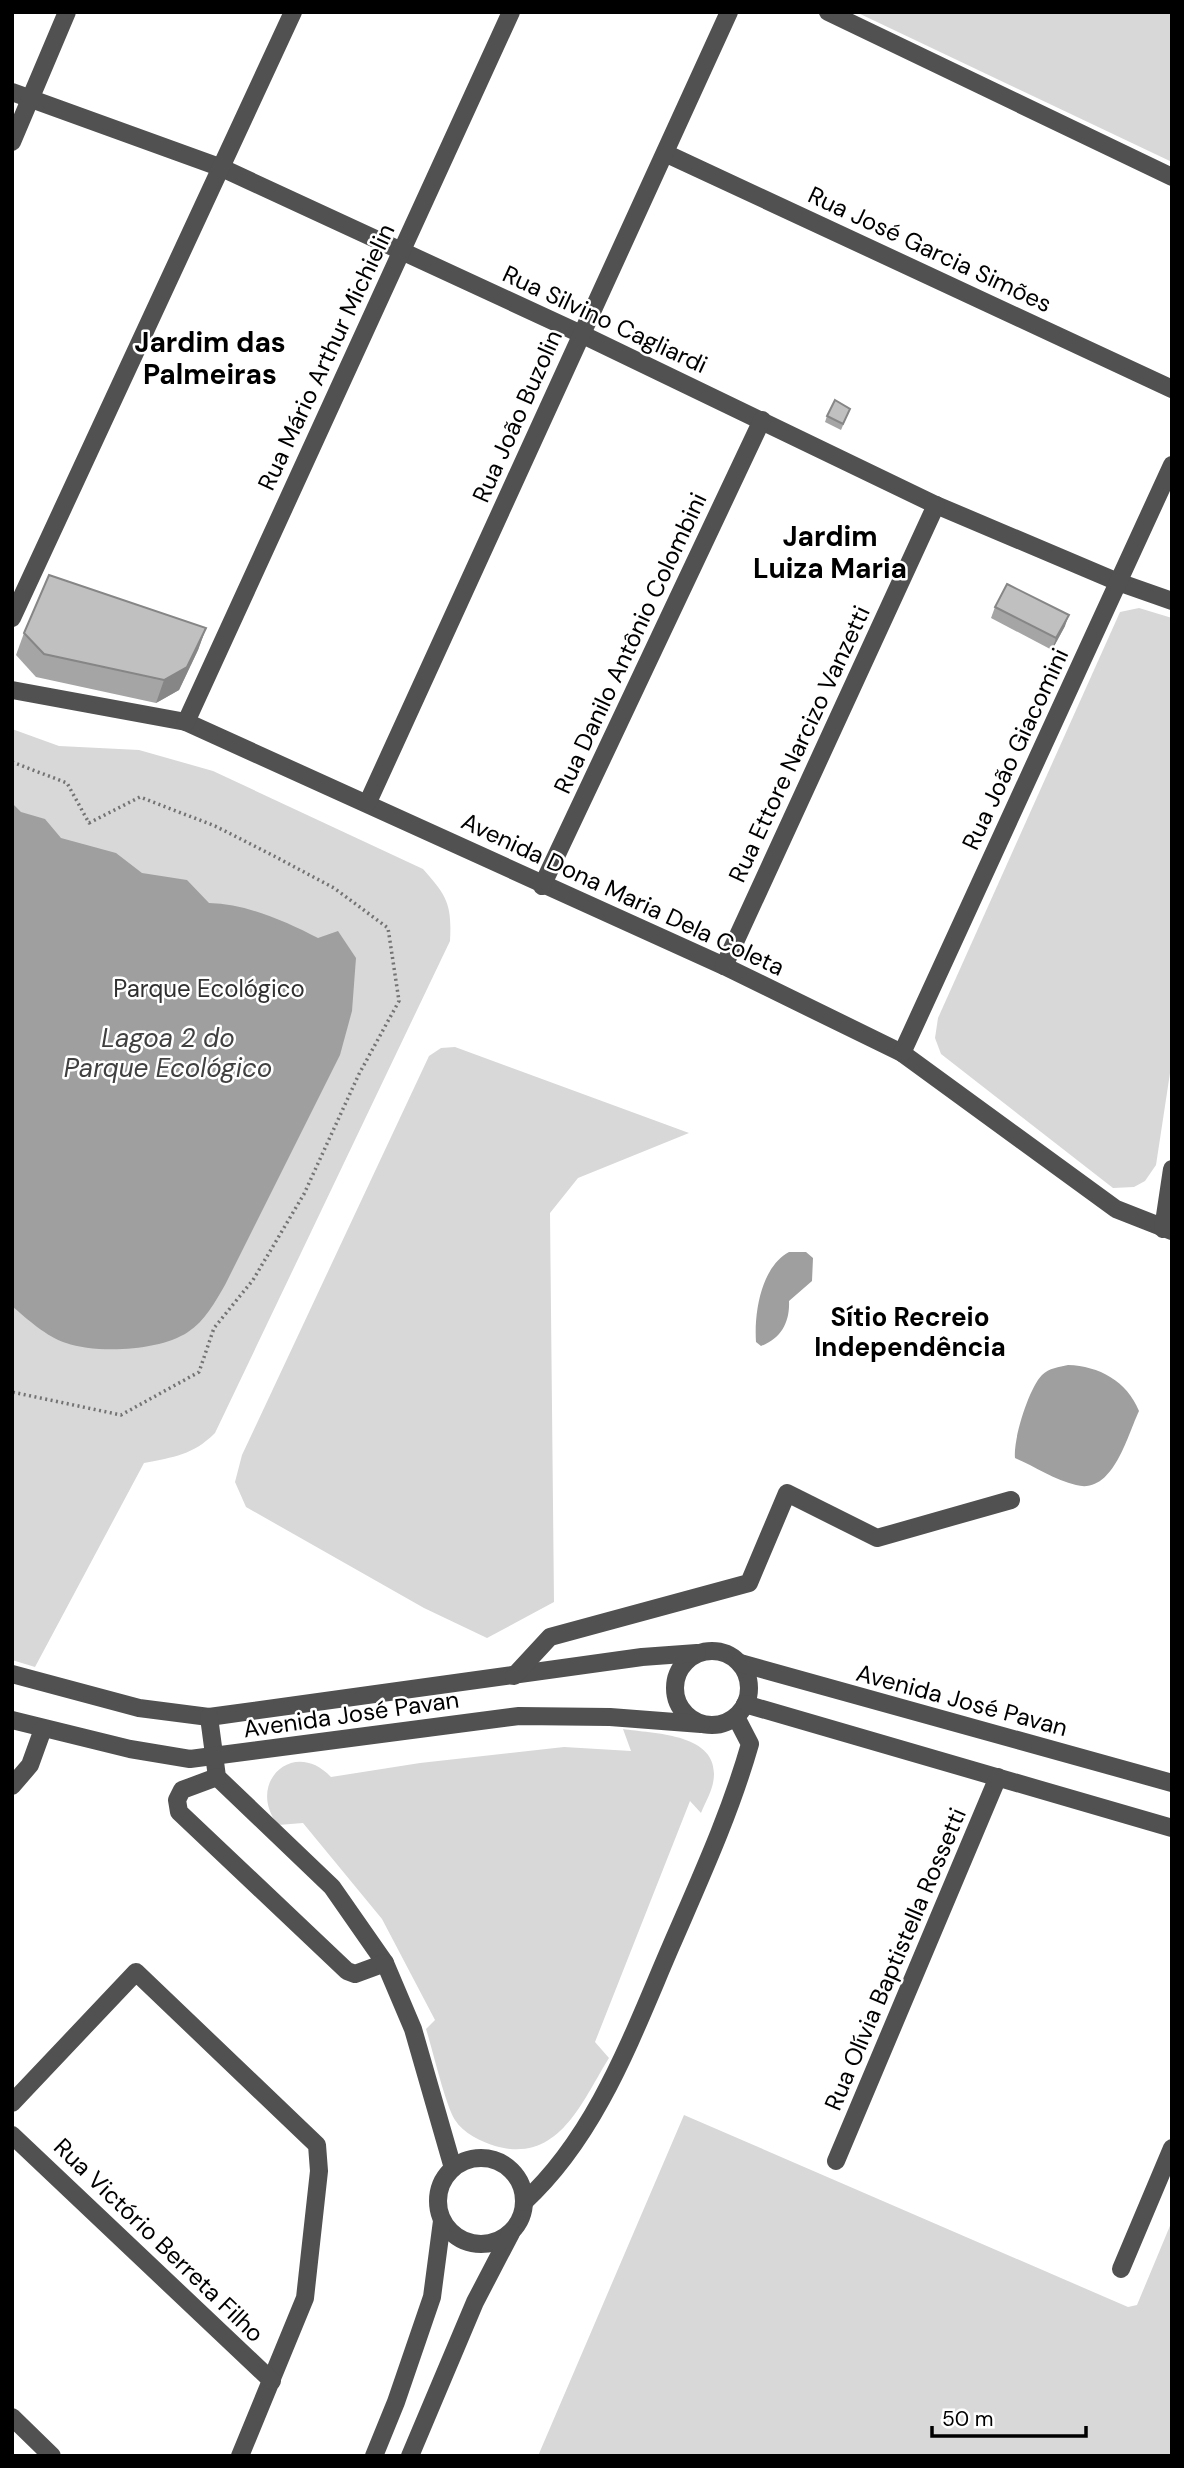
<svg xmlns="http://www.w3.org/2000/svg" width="1184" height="2468" viewBox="0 0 1184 2468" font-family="'DM Sans',sans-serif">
  <rect width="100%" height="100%" fill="#fff"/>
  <!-- green -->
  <g fill="#d8d8d8">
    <path d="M856 12H1172V162Z"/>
    <path d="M1139 608 1172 618V1060L1156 1165 1145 1181 1134 1187 1113 1188 941 1054 935 1038 938 1018 1120 612Z"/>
    <path d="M12 729 59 746 139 750 213 771 423 869C447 896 452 904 450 941L215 1433C193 1455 174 1457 144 1463L35 1667 12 1660Z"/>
    <path d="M455 1047 689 1133 578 1178 550 1213 554 1602 487 1638 424 1608 246 1507 235 1482 242 1455 429 1056 441 1048Z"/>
    <path d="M623 1729C655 1734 723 1733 713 1783 711 1793 705 1803 701 1813L690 1801 595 2042 609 2058C581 2103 559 2164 495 2146 482 2142 463 2133 455 2120 445 2104 433 2051 426 2029L435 2020 382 1919 303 1823 278 1825C245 1783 294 1737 331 1777L420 1763 564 1747 631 1751Z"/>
    <path d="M684 2115 1128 2307 1137 2305 1172 2221V2456H538Z"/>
  </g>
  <!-- water -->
  <g fill="#9f9f9f">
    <path d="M12 803 21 812 45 819 61 838 116 853 142 873 187 880 209 903C247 904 285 921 318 938L338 931 356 958 352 1011 340 1055 225 1285C215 1302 205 1321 188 1332 160 1351 97 1354 66 1343 47 1337 27 1319 12 1306Z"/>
    <path d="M789 1252H806L813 1258 812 1281 789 1301C790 1322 781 1339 761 1346L756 1342C754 1313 761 1267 789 1252Z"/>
    <path d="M1068 1365C1099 1366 1127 1381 1139 1411 1127 1436 1113 1495 1076 1485 1055 1480 1034 1466 1015 1458 1013 1439 1029 1388 1042 1375 1049 1368 1059 1367 1068 1365Z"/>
  </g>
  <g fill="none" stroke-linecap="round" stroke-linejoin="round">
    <!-- path -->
    <path stroke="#737373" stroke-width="3.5" stroke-dasharray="2 3.5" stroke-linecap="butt" d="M12 762 67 783 89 823 140 797 215 826 274 856 334 888 388 928 399 1001 359 1074 304 1194 253 1280 214 1328 199 1372 121 1415 12 1392"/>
    <!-- minor -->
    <g stroke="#515151" stroke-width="18">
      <path d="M828 12 1172 177"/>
      <path d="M12 92 222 168 581 334 936 505 1118 582 1172 601"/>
      <path d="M12 142 67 12"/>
      <path d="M667 154 1172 389"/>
      <path d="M12 618 293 12"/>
      <path d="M12 690 186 722 724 966 902 1053 1116 1209 1172 1231"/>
      <path d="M186 722 511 12"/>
      <path d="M368 802 729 12"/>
      <path d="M542 886 762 420"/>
      <path d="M724 966 936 505"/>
      <path d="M902 1053 1172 465"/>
      <path d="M1163 1229 1172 1169"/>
      <circle cx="712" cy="1688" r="37"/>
      <path d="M740 1663 1172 1783"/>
      <path d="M12 1674 139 1708 209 1717 642 1657 697 1653"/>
      <path d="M514 1676 550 1637 749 1583 787 1493 877 1538 1011 1500"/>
      <path d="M745 1704 1172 1828"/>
      <path d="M209 1717 217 1777 332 1887 385 1963 413 2029 453 2168"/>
      <path d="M12 1720 130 1749 190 1759 519 1716 610 1717 701 1724"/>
      <path d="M217 1777 182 1790 177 1800 179 1812 347 1971 355 1974 385 1963"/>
      <path d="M12 1786 30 1765 43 1729"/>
      <path d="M12 2103 136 1972 317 2145 319 2171 305 2298 240 2456"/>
      <path d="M12 2135 272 2381"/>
      <circle cx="481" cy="2201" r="43"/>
      <path d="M836 2161 998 1777"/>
      <path d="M524 2202C597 2135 632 2036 671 1946 700 1879 730 1814 750 1744L736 1717"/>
      <path d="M1121 2269 1172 2148"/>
      <path d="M12 2417 52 2456"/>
      <path d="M374 2456 396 2402 432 2297 442 2221"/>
      <path d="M410 2456 475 2302 511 2233"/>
    </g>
  </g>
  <!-- wall -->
  <g fill="#a5a5a5">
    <path d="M850 409 841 430 825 422 827 416Z"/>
    <path d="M995 607 1065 626 1052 650 991 618Z"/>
    <path d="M206 628 198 650 179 690 156 703 36 677 16 655 24 633Z"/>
  </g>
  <!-- shaded-wall -->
  <g fill="#868686">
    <path d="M1069 615 1065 626 1052 650 1056 638Z"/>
    <path d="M206 628 198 650 179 690 156 703 164 680Z"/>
  </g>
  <!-- building -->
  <g fill="#c0c0c0" stroke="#868686" stroke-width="2">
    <path d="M835 400 850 409 843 424 827 416Z"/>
    <path d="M49 575 206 628 187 667 164 680 44 654 24 633Z"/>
    <path d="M1007 584 1069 615 1056 638 995 607Z"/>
  </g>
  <g text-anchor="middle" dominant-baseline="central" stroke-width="5" stroke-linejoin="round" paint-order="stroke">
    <!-- street labels -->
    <g font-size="24" fill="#000" stroke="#fff">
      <text transform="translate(930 249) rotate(25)">Rua José Garcia Simões</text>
      <text transform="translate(605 319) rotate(25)">Rua Silvino Cagliardi</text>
      <text transform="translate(326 357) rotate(-65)">Rua Mário Arthur Michielin</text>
      <text transform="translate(517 416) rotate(-66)">Rua João Buzolin</text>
      <text transform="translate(630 643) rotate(-65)">Rua Danilo Antônio Colombini</text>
      <text transform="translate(799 744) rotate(-65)">Rua Ettore Narcizo Vanzetti</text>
      <text transform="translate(1015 749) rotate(-65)">Rua João Giacomini</text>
      <text transform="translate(623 894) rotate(25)">Avenida Dona Maria Dela Coleta</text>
      <text transform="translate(962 1700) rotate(15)">Avenida José Pavan</text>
      <text transform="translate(351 1714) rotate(-8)">Avenida José Pavan</text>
      <text transform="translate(895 1959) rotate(-67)">Rua Olívia Baptistella Rossetti</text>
      <text transform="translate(159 2240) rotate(44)">Rua Victório Berreta Filho</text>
    </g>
    <!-- park labels -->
    <g font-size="24" fill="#2f2f2f" stroke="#fff">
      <text x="209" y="988">Parque Ecológico</text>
    </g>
    <!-- water labels -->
    <g font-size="26" font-style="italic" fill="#404040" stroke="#fff">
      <text x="168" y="1038">Lagoa 2 do<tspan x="168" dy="30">Parque Ecológico</tspan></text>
    </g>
    <!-- neighbourhood labels -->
    <g font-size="26" font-weight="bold" fill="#000" stroke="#fff">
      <text x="910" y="1317">Sítio Recreio<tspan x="910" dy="30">Independência</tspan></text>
    </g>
    <!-- quarter labels -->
    <g font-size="28" font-weight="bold" fill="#000" stroke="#fff">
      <text x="210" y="342">Jardim das<tspan x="210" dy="32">Palmeiras</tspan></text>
      <text x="830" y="536">Jardim<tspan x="830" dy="32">Luiza Maria</tspan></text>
    </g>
  </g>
  <!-- border -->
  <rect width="1184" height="2468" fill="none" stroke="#000000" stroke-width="28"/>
  <!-- scale -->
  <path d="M932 2426v10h154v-10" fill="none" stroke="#000000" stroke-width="3.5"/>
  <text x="942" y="2426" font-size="21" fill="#000000" stroke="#ffffff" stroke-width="5" paint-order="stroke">50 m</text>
</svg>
